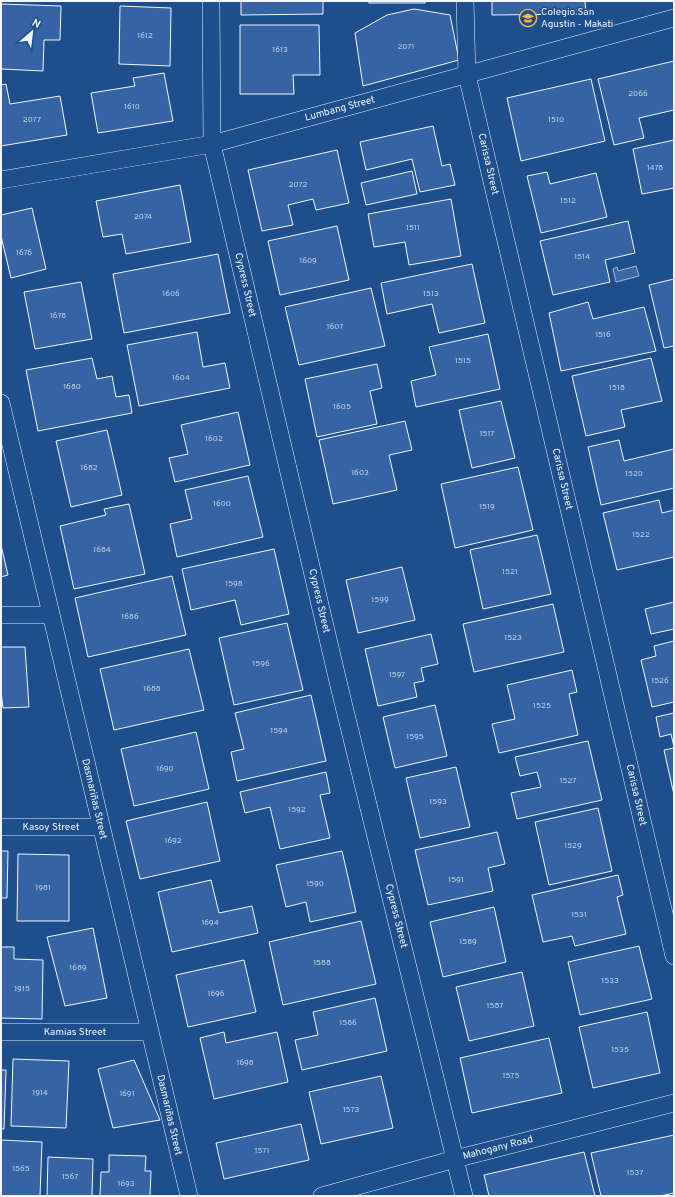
<svg xmlns="http://www.w3.org/2000/svg" width="675" height="1197" viewBox="0 0 675 1197" font-family="Overpass,sans-serif">
  <rect width="100%" height="100%" fill="#1f4e8c"/>
  <!-- water -->
  <path fill="#3b69a3" stroke="#a8bbd7" d="M636 266 639 276 616 282 613 269 617 267 618 271Z"/>
  <!-- building -->
  <g fill="#3563a3" stroke="#f2f6ff">
    <path d="M241 1H323V14L241 15Z"/>
    <rect x="369" y="1" width="56" height="2"/>
    <path d="M492 1H585L586 14 492 15Z"/>
    <path d="M1 4 61 6 60 40H44L43 71 1 69Z"/>
    <path d="M120 6 171 8 170 66 119 64Z"/>
    <path d="M414 9 450 15 459 60 363 86 355 33 387 15Z"/>
    <path d="M240 25H319L320 75H293L294 94H240Z"/>
    <path d="M674 61V110L639 118 644 138 614 145 598 79Z"/>
    <path d="M164 73 173 121 98 133 91 93 135 86 133 78Z"/>
    <path d="M591 79 605 141 521 161 507 98Z"/>
    <path d="M6 84 10 104 60 96 67 135 1 146V85Z"/>
    <path d="M433 126 442 166 450 164 455 185 420 192 412 159 366 170 360 142Z"/>
    <path d="M674 140V188L642 194 633 149Z"/>
    <path d="M337 150 349 203 316 210 313 199 288 205 293 225 262 231 248 170Z"/>
    <path d="M412 171 417 194 366 205 361 183Z"/>
    <path d="M547 172 550 184 596 173 607 217 541 233 527 176Z"/>
    <path d="M180 185 191 242 126 254 122 234 103 237 96 201Z"/>
    <path d="M451 199 461 256 409 265 405 242 374 247 368 214Z"/>
    <path d="M32 208 46 269 11 278 1 236V215Z"/>
    <path d="M628 221 635 253 605 260 610 282 553 295 540 241Z"/>
    <path d="M337 226 349 280 280 295 268 241Z"/>
    <path d="M218 254 230 313 124 333 113 274Z"/>
    <path d="M472 264 485 323 439 333 432 304 387 314 381 283Z"/>
    <path d="M674 279V346L664 348 649 285Z"/>
    <path d="M81 282 92 339 35 349 24 292Z"/>
    <path d="M371 288 385 346 299 365 285 307Z"/>
    <path d="M588 302 593 319 644 307 656 351 561 371 549 313Z"/>
    <path d="M197 332 203 367 225 363 230 388 139 406 127 345Z"/>
    <path d="M488 334 500 389 416 407 411 381 436 375 429 347Z"/>
    <path d="M92 358 97 379 112 376 116 397 129 395 132 413 38 431 26 370Z"/>
    <path d="M651 358 662 401 621 410 625 427 586 436 572 376Z"/>
    <path d="M377 364 382 388 370 391 377 424 317 437 305 379Z"/>
    <path d="M501 401 515 458 472 468 459 410Z"/>
    <path d="M238 412 250 465 175 482 169 458 188 454 181 425Z"/>
    <path d="M405 421 412 450 389 455 397 490 333 504 319 440Z"/>
    <path d="M107 430 122 495 71 507 56 441Z"/>
    <path d="M619 440 624 461 674 449V488L601 505 588 447Z"/>
    <path d="M518 467 533 530 455 548 441 484Z"/>
    <path d="M248 476 263 537 177 557 170 524 192 519 185 490Z"/>
    <path d="M659 500 662 513 674 510V557L617 570 603 513Z"/>
    <path d="M129 504 145 574 74 589 60 526 106 515 104 509Z"/>
    <path d="M537 535 551 594 483 609 470 550Z"/>
    <path d="M1 545 8 575 1 577Z"/>
    <path d="M274 549 289 614 241 625 235 600 191 610 182 569Z"/>
    <path d="M402 567 415 620 358 633 346 580Z"/>
    <path d="M172 576 186 635 88 657 75 598Z"/>
    <path d="M674 602V629L651 634 645 609Z"/>
    <path d="M553 604 564 652 474 672 463 624Z"/>
    <path d="M287 623 303 690 234 705 219 638Z"/>
    <path d="M431 634 438 664 421 668 424 681 414 683 417 697 378 706 365 649Z"/>
    <path d="M674 641V702L652 707 641 660 656 656 654 646Z"/>
    <path d="M1 647H25L29 707 3 708 1 691Z"/>
    <path d="M189 649 204 710 114 730 100 669Z"/>
    <path d="M572 670 577 692 569 694 578 735 499 753 492 724 515 719 507 685Z"/>
    <path d="M311 695 326 761 237 781 231 752 244 749 235 713Z"/>
    <path d="M435 705 447 756 395 768 383 717Z"/>
    <path d="M674 713V747L671 734 660 737 656 717Z"/>
    <path d="M196 732 209 789 134 806 121 749Z"/>
    <path d="M588 741 602 800 517 819 511 793 541 787 537 772 520 776 515 757Z"/>
    <path d="M674 748V795L664 750Z"/>
    <path d="M456 767 470 827 420 838 406 778Z"/>
    <path d="M326 772 330 793 320 795 330 838 280 849 270 807 245 813 240 792Z"/>
    <path d="M207 802 220 861 140 879 126 821Z"/>
    <path d="M598 808 612 871 549 885 535 822Z"/>
    <path d="M497 832 505 864 488 868 493 891 428 905 415 850Z"/>
    <path d="M1 851H8L7 898H1Z"/>
    <path d="M342 851 356 912 310 922 306 902 286 907 276 865Z"/>
    <path d="M18 854 69 855V921H17Z"/>
    <path d="M618 875 623 895 617 897 626 934 575 946 572 936 543 942 532 895Z"/>
    <path d="M211 880 219 913 252 906 258 933 172 952 158 892Z"/>
    <path d="M494 907 506 962 443 977 430 922Z"/>
    <path d="M361 921 376 984 283 1005 269 942Z"/>
    <path d="M93 928 107 998 65 1006 47 937Z"/>
    <path d="M639 946 652 999 580 1015 568 962Z"/>
    <path d="M1 947H14V959L43 960 42 1019 1 1018Z"/>
    <path d="M244 960 256 1012 188 1027 176 975Z"/>
    <path d="M522 972 534 1026 469 1041 456 987Z"/>
    <path d="M375 998 387 1051 302 1070 295 1040 318 1035 313 1012Z"/>
    <path d="M647 1012 660 1073 593 1088 579 1027Z"/>
    <path d="M224 1032 226 1043 277 1032 288 1082 214 1099 200 1038Z"/>
    <path d="M549 1038 562 1093 472 1113 460 1058Z"/>
    <path d="M13 1059 69 1061 66 1128 11 1126Z"/>
    <path d="M134 1060 160 1120 113 1128 98 1069Z"/>
    <path d="M1 1070H6L4 1129H1Z"/>
    <path d="M381 1076 393 1128 321 1144 309 1092Z"/>
    <path d="M301 1124 309 1160 224 1179 216 1143Z"/>
    <path d="M674 1135V1193L660 1196H601L591 1153Z"/>
    <path d="M1 1140 42 1142 40 1196H1Z"/>
    <path d="M584 1152 595 1196H489L484 1175Z"/>
    <path d="M109 1155 146 1156 145 1171H151L150 1196H100L101 1172H109Z"/>
    <path d="M48 1157 93 1159 92 1196H47Z"/>
  </g>
  <g fill="none" stroke-linecap="round" stroke-linejoin="round">
    <defs>
      <g id="minor">
        <path d="M211 1 212 144 340 690 464 1196"/>
        <path d="M465 1 467 75 674 956"/>
        <path d="M1 180 212 144 674 18"/>
        <path d="M1 403 189 1196"/>
        <path d="M1 615H50"/>
        <path d="M1 827H101"/>
        <path d="M1 1032H149"/>
        <path d="M322 1196 455 1159 674 1103"/>
      </g>
    </defs>
    <!-- minor casing -->
    <use href="#minor" stroke="#f2f6ff" stroke-width="18"/>
    <!-- minor -->
    <use href="#minor" stroke="#1f4e8c" stroke-width="17"/>
  </g>
  <!-- icons -->
  <defs>
    <symbol id="school-ring" viewBox="-11 -11 22 22"><circle r="9.5" fill="#1f4e8c" stroke="#ffb74d" stroke-width="1.5"/><path d="M0-5L7-2L0 1L-7-2ZM-4 1L0 2.5L4 1V4Q0 6-4 4Z" fill="#ffb74d"/></symbol>
  </defs>
  <g fill-rule="evenodd">
    <use href="#school-ring" x="518" y="8" width="20" height="20"/>
  </g>
  <g text-anchor="middle" dominant-baseline="central" stroke-width="3" stroke-linejoin="round" paint-order="stroke">
    <!-- number labels -->
    <g font-size="8" fill="#c3d1e8">
      <text x="145" y="36">1612</text>
      <text x="406" y="47">2071</text>
      <text x="280" y="50">1613</text>
      <text x="638" y="94">2066</text>
      <text x="132" y="107">1610</text>
      <text x="32" y="120">2077</text>
      <text x="556" y="120">1510</text>
      <text x="655" y="168">1478</text>
      <text x="298" y="185">2072</text>
      <text x="568" y="201">1512</text>
      <text x="143" y="217">2074</text>
      <text x="413" y="228">1511</text>
      <text x="24" y="253">1676</text>
      <text x="582" y="257">1514</text>
      <text x="308" y="261">1609</text>
      <text x="171" y="294">1606</text>
      <text x="431" y="294">1513</text>
      <text x="58" y="316">1678</text>
      <text x="335" y="327">1607</text>
      <text x="603" y="335">1516</text>
      <text x="463" y="361">1515</text>
      <text x="181" y="378">1604</text>
      <text x="72" y="387">1680</text>
      <text x="617" y="388">1518</text>
      <text x="342" y="407">1605</text>
      <text x="487" y="434">1517</text>
      <text x="214" y="439">1602</text>
      <text x="89" y="468">1682</text>
      <text x="360" y="473">1603</text>
      <text x="634" y="474">1520</text>
      <text x="222" y="504">1600</text>
      <text x="487" y="507">1519</text>
      <text x="641" y="535">1522</text>
      <text x="102" y="550">1684</text>
      <text x="510" y="572">1521</text>
      <text x="234" y="584">1598</text>
      <text x="380" y="600">1599</text>
      <text x="130" y="617">1686</text>
      <text x="513" y="638">1523</text>
      <text x="261" y="664">1596</text>
      <text x="397" y="675">1597</text>
      <text x="660" y="681">1526</text>
      <text x="152" y="689">1688</text>
      <text x="542" y="706">1525</text>
      <text x="279" y="731">1594</text>
      <text x="415" y="737">1595</text>
      <text x="165" y="769">1690</text>
      <text x="568" y="781">1527</text>
      <text x="438" y="802">1593</text>
      <text x="297" y="810">1592</text>
      <text x="173" y="841">1692</text>
      <text x="573" y="846">1529</text>
      <text x="456" y="880">1591</text>
      <text x="315" y="884">1590</text>
      <text x="43" y="888">1981</text>
      <text x="579" y="915">1531</text>
      <text x="210" y="923">1694</text>
      <text x="468" y="942">1589</text>
      <text x="322" y="963">1588</text>
      <text x="78" y="968">1689</text>
      <text x="610" y="981">1533</text>
      <text x="22" y="989">1915</text>
      <text x="216" y="994">1696</text>
      <text x="495" y="1006">1587</text>
      <text x="348" y="1023">1586</text>
      <text x="620" y="1050">1535</text>
      <text x="245" y="1063">1698</text>
      <text x="511" y="1076">1575</text>
      <text x="40" y="1093">1914</text>
      <text x="127" y="1094">1691</text>
      <text x="351" y="1110">1573</text>
      <text x="262" y="1151">1571</text>
      <text x="21" y="1169">1565</text>
      <text x="635" y="1173">1537</text>
      <text x="70" y="1177">1567</text>
      <text x="126" y="1184">1693</text>
    </g>
    <!-- poi labels -->
    <g font-size="10" fill="#f2f6ff" stroke="#1f4e8c" text-anchor="start">
      <text x="541" y="12">Colegio San<tspan x="541" dy="12">Agustin - Makati</tspan></text>
    </g>
    <!-- street labels -->
    <g font-size="10" fill="#f2f6ff" stroke="#1f4e8c">
      <text transform="translate(340 109) rotate(-15)">Lumbang Street</text>
      <text transform="translate(488 164) rotate(77)">Carissa Street</text>
      <text transform="translate(245 285) rotate(77)">Cypress Street</text>
      <text transform="translate(562 479) rotate(77)">Carissa Street</text>
      <text transform="translate(319 601) rotate(77)">Cypress Street</text>
      <text transform="translate(636 795) rotate(77)">Carissa Street</text>
      <text transform="translate(94 799) rotate(77)">Dasmariñas Street</text>
      <text x="51" y="827">Kasoy Street</text>
      <text transform="translate(396 916) rotate(76)">Cypress Street</text>
      <text x="75" y="1032">Kamias Street</text>
      <text transform="translate(169 1115) rotate(77)">Dasmariñas Street</text>
      <text transform="translate(498 1148) rotate(-14)">Mahogany Road</text>
    </g>
  </g>
  <!-- border -->
  <rect width="675" height="1197" fill="none" stroke="#f2f6ff" stroke-width="4"/>
  <!-- north arrow -->
  <g transform="translate(32 32) rotate(28)" stroke="#1f4e8c" stroke-width="3" paint-order="stroke">
  <path d="M0-3L7 15L0 10L-7 15Z" fill="#f2f6ff"/>
  <text y="-6" font-size="11" font-weight="bold" text-anchor="middle" fill="#f2f6ff">N</text>
  </g>
</svg>
